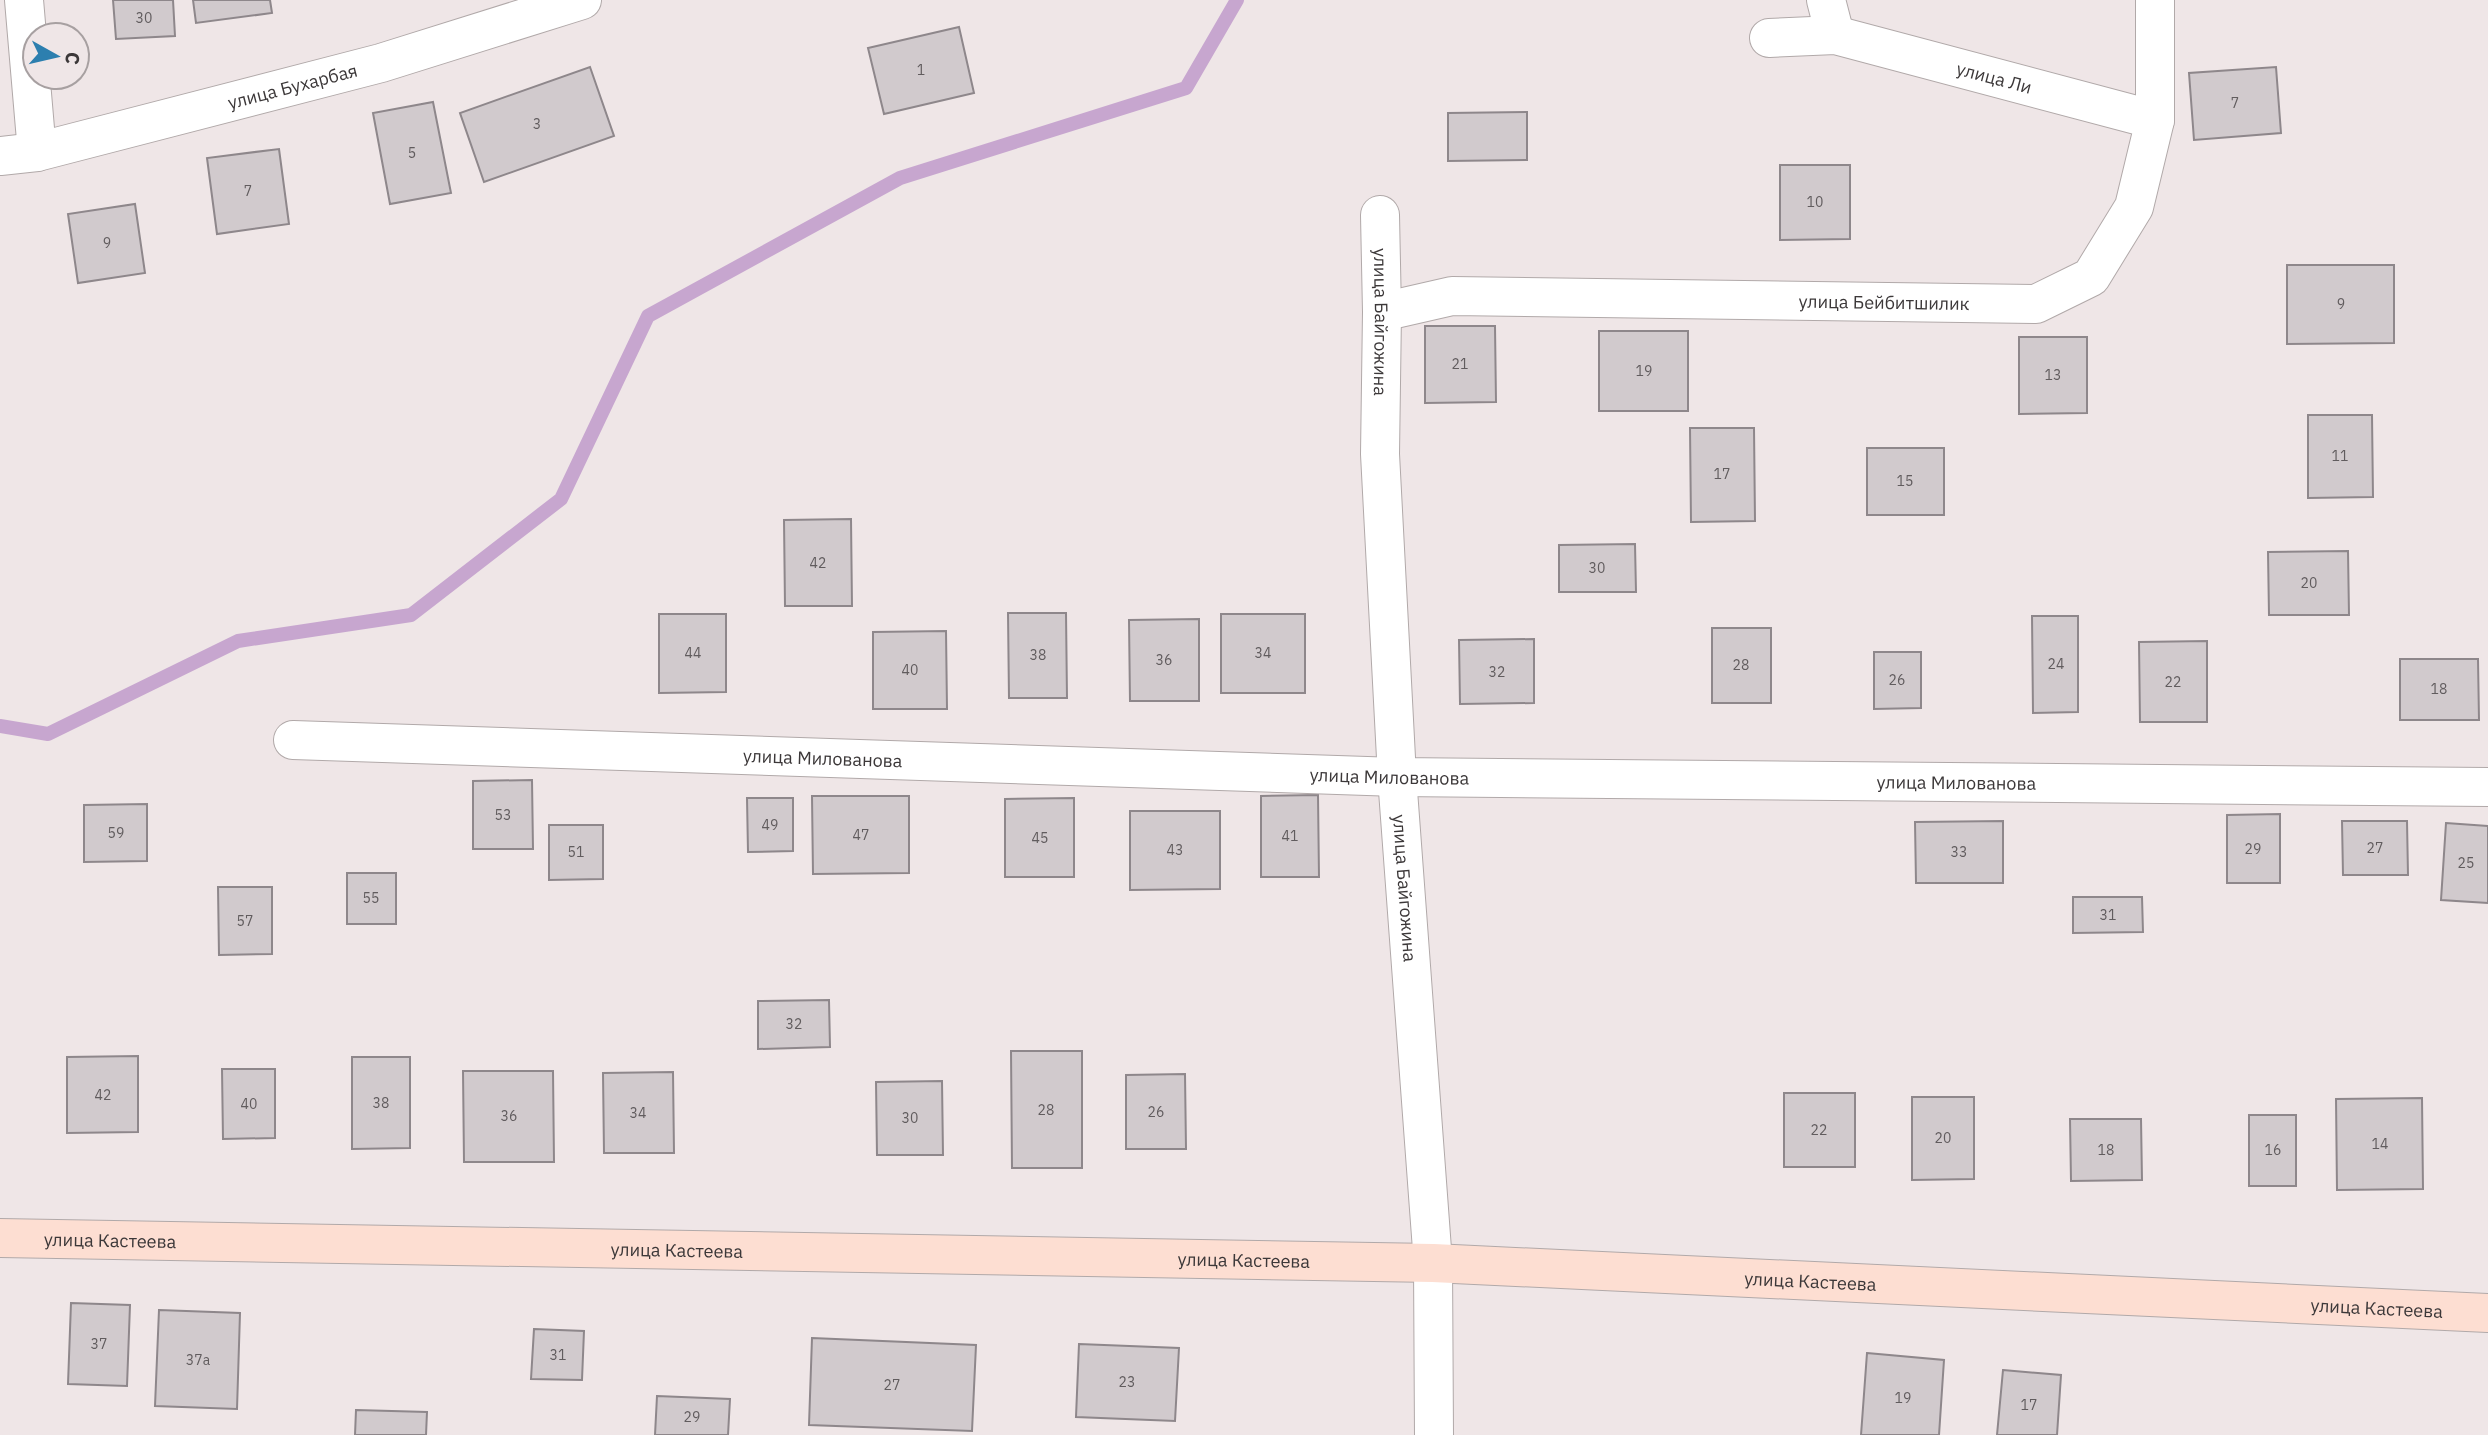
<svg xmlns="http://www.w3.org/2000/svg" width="2488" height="1435" viewBox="0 0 2488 1435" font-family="'IBM Plex Sans',sans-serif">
  <rect width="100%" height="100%" fill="#efe6e7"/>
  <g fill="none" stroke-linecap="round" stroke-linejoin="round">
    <!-- stream -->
    <path stroke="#c7a6cf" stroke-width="14" d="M0 726 48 734 238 641 411 615 561 499 648 316 900 178 1186 88 1237 0"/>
  </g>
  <!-- building -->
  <g fill="#d1cacd" stroke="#8e878b" stroke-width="2">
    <path d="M113 0H173L175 36 116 39Z"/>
    <path d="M193 0H270L272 13 196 23Z"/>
    <path d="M959 27 974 93 884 114 868 48Z"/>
    <path d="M590 67 614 136 484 182 460 113Z"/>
    <path d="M2276 67 2281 133 2194 140 2189 73Z"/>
    <path d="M433 102 451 193 390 204 373 113Z"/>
    <path d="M1527 112V160L1448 161V113Z"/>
    <path d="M279 149 289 224 217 234 207 158Z"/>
    <path d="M1780 165H1850V239L1780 240Z"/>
    <path d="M135 204 145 273 78 283 68 214Z"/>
    <path d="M2287 265H2394V343L2287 344Z"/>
    <path d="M1425 326H1495L1496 402 1425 403Z"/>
    <rect x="1599" y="331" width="89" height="80"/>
    <path d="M2019 337H2087V413L2019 414Z"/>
    <path d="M2308 415H2372L2373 497 2308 498Z"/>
    <path d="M1690 428H1754L1755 521 1691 522Z"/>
    <rect x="1867" y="448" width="77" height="67"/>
    <path d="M851 519 852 606H785L784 520Z"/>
    <path d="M1635 544 1636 592H1559V545Z"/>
    <path d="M2348 551 2349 615H2269L2268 552Z"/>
    <path d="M1008 613H1066L1067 698H1009Z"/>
    <path d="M659 614H726V692L659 693Z"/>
    <rect x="1221" y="614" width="84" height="79"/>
    <path d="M2032 616H2078V712L2033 713Z"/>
    <path d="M1199 619V701H1130L1129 620Z"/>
    <rect x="1712" y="628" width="59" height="75"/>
    <path d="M946 631 947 709H873V632Z"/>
    <path d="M1534 639V703L1460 704 1459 640Z"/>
    <path d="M2207 641V722H2140L2139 642Z"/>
    <path d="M1874 652H1921V708L1874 709Z"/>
    <path d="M2400 659H2478L2479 720H2400Z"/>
    <path d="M532 780 533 849H473V781Z"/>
    <path d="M1318 795 1319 877H1261V796Z"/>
    <path d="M812 796H909V873L813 874Z"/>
    <path d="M747 798H793V851L748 852Z"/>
    <path d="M1074 798V877H1005V799Z"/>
    <path d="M147 804V861L84 862V805Z"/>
    <path d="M1130 811H1220V889L1130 890Z"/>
    <path d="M2280 814V883H2227V815Z"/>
    <path d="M2003 821V883H1916L1915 822Z"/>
    <path d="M2342 821H2407L2408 875H2343Z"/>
    <path d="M2446 823 2488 826V903L2441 900Z"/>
    <path d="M549 825H603V879L549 880Z"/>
    <rect x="347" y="873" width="49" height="51"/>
    <path d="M218 887H272V954L219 955Z"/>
    <path d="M2073 897H2142L2143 932 2073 933Z"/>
    <path d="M829 1000 830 1047 758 1049V1001Z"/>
    <path d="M1011 1051H1082V1168H1012Z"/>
    <path d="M138 1056V1132L67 1133V1057Z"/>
    <path d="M352 1057H410V1148L352 1149Z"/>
    <path d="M222 1069H275V1138L223 1139Z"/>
    <path d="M463 1071H553L554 1162H464Z"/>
    <path d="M673 1072 674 1153H604L603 1073Z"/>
    <path d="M1185 1074 1186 1149H1126V1075Z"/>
    <path d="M942 1081 943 1155H877L876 1082Z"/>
    <rect x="1784" y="1093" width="71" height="74"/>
    <path d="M1912 1097H1974V1179L1912 1180Z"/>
    <path d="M2422 1098 2423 1189 2337 1190 2336 1099Z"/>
    <rect x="2249" y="1115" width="47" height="71"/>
    <path d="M2070 1119H2141L2142 1180 2071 1181Z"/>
    <path d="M71 1303 130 1305 127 1386 68 1384Z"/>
    <path d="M159 1310 240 1313 237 1409 155 1406Z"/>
    <path d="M534 1329 584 1331 582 1380 531 1379Z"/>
    <path d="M812 1338 976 1345 972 1431 809 1425Z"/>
    <path d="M1079 1344 1179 1348 1175 1421 1076 1417Z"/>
    <path d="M1867 1353 1944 1360 1939 1435H1861Z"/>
    <path d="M2003 1370 2061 1375 2057 1435H1997Z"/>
    <path d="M657 1396 730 1399 728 1435H655Z"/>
    <path d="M356 1410 427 1412 426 1435H355Z"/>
  </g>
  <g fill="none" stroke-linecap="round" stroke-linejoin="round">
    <defs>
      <g id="street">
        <path d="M24 0 37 152"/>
        <path d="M1826 0 1835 35"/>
        <path id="s1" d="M1769 38 1835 35 2155 120"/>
        <path id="s2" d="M0 156 37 152 381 63 582 0"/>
        <path id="s3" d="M1380 215 1382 312 1380 454 1397 777 1433 1263 1434 1435"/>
        <path id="s4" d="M1382 312 1452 296 2036 304 2091 277 2134 207 2155 120V0"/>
        <path id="s5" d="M293 740 1397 777 2488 787"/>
      </g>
      <g id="secondary">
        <path id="s6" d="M0 1238 1433 1263 2488 1313"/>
      </g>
    </defs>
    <!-- street casing -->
    <use href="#street" stroke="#b1a9a9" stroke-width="40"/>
    <!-- secondary casing -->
    <use href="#secondary" stroke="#b1a9a9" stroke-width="40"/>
    <!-- street -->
    <use href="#street" stroke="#fff" stroke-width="38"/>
    <!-- secondary -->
    <use href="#secondary" stroke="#fdded2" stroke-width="38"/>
  </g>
  <g text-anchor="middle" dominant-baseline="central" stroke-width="5" stroke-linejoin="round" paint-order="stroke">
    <!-- number labels -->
    <g font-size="14" fill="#615c5e">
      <text x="144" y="18">30</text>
      <text x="921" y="70">1</text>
      <text x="2235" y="103">7</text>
      <text x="537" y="124">3</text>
      <text x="412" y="153">5</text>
      <text x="248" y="191">7</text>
      <text x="1815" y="202">10</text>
      <text x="107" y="243">9</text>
      <text x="2341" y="304">9</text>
      <text x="1460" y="364">21</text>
      <text x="1644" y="371">19</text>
      <text x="2053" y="375">13</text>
      <text x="2340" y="456">11</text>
      <text x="1722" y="474">17</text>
      <text x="1905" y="481">15</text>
      <text x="818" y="563">42</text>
      <text x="1597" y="568">30</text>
      <text x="2309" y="583">20</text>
      <text x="693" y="653">44</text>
      <text x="1263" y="653">34</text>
      <text x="1038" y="655">38</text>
      <text x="1164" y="660">36</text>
      <text x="2056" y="664">24</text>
      <text x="1741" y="665">28</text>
      <text x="910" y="670">40</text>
      <text x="1497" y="672">32</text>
      <text x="1897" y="680">26</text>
      <text x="2173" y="682">22</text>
      <text x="2439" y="689">18</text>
      <text x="503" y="815">53</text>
      <text x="770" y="825">49</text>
      <text x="116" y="833">59</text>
      <text x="861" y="835">47</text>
      <text x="1290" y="836">41</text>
      <text x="1040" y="838">45</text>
      <text x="2375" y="848">27</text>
      <text x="2253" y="849">29</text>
      <text x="1175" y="850">43</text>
      <text x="576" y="852">51</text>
      <text x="1959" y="852">33</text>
      <text x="2466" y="863">25</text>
      <text x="371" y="898">55</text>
      <text x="2108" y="915">31</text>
      <text x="245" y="921">57</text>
      <text x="794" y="1024">32</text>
      <text x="103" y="1095">42</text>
      <text x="381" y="1103">38</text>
      <text x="249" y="1104">40</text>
      <text x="1046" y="1110">28</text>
      <text x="1156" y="1112">26</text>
      <text x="638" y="1113">34</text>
      <text x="509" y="1116">36</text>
      <text x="910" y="1118">30</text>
      <text x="1819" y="1130">22</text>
      <text x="1943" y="1138">20</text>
      <text x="2380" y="1144">14</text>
      <text x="2106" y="1150">18</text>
      <text x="2273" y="1150">16</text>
      <text x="99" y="1344">37</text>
      <text x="558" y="1355">31</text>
      <text x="198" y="1360">37а</text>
      <text x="1127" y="1382">23</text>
      <text x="892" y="1385">27</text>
      <text x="1903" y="1398">19</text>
      <text x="2029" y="1405">17</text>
      <text x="692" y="1417">29</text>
    </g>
    <!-- street labels -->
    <g font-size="18" fill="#3c3839" stroke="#efe6e7">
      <text stroke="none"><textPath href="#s1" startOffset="231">улица Ли</textPath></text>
      <text stroke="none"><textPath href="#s2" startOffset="301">улица Бухарбая</textPath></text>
      <text stroke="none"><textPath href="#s4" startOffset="504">улица Бейбитшилик</textPath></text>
      <text stroke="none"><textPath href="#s3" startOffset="107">улица Байгожина</textPath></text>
      <text stroke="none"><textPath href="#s5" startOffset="530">улица Милованова</textPath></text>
      <text stroke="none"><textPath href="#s5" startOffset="1097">улица Милованова</textPath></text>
      <text stroke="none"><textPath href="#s5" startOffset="1664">улица Милованова</textPath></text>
      <text stroke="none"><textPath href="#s3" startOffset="674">улица Байгожина</textPath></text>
      <text stroke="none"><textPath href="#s6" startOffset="110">улица Кастеева</textPath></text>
      <text stroke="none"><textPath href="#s6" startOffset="677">улица Кастеева</textPath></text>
      <text stroke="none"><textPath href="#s6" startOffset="1244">улица Кастеева</textPath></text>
      <text stroke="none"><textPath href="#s6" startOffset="1811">улица Кастеева</textPath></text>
      <text stroke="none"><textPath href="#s6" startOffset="2378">улица Кастеева</textPath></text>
    </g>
  </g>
  <!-- north arrow -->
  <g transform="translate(56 56) rotate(98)"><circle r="33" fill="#efe6e7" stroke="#a7a0a1" stroke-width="2"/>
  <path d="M0-5L12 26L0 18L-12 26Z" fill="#2c7faf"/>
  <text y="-10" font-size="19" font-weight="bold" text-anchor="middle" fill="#3c3839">С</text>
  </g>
</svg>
